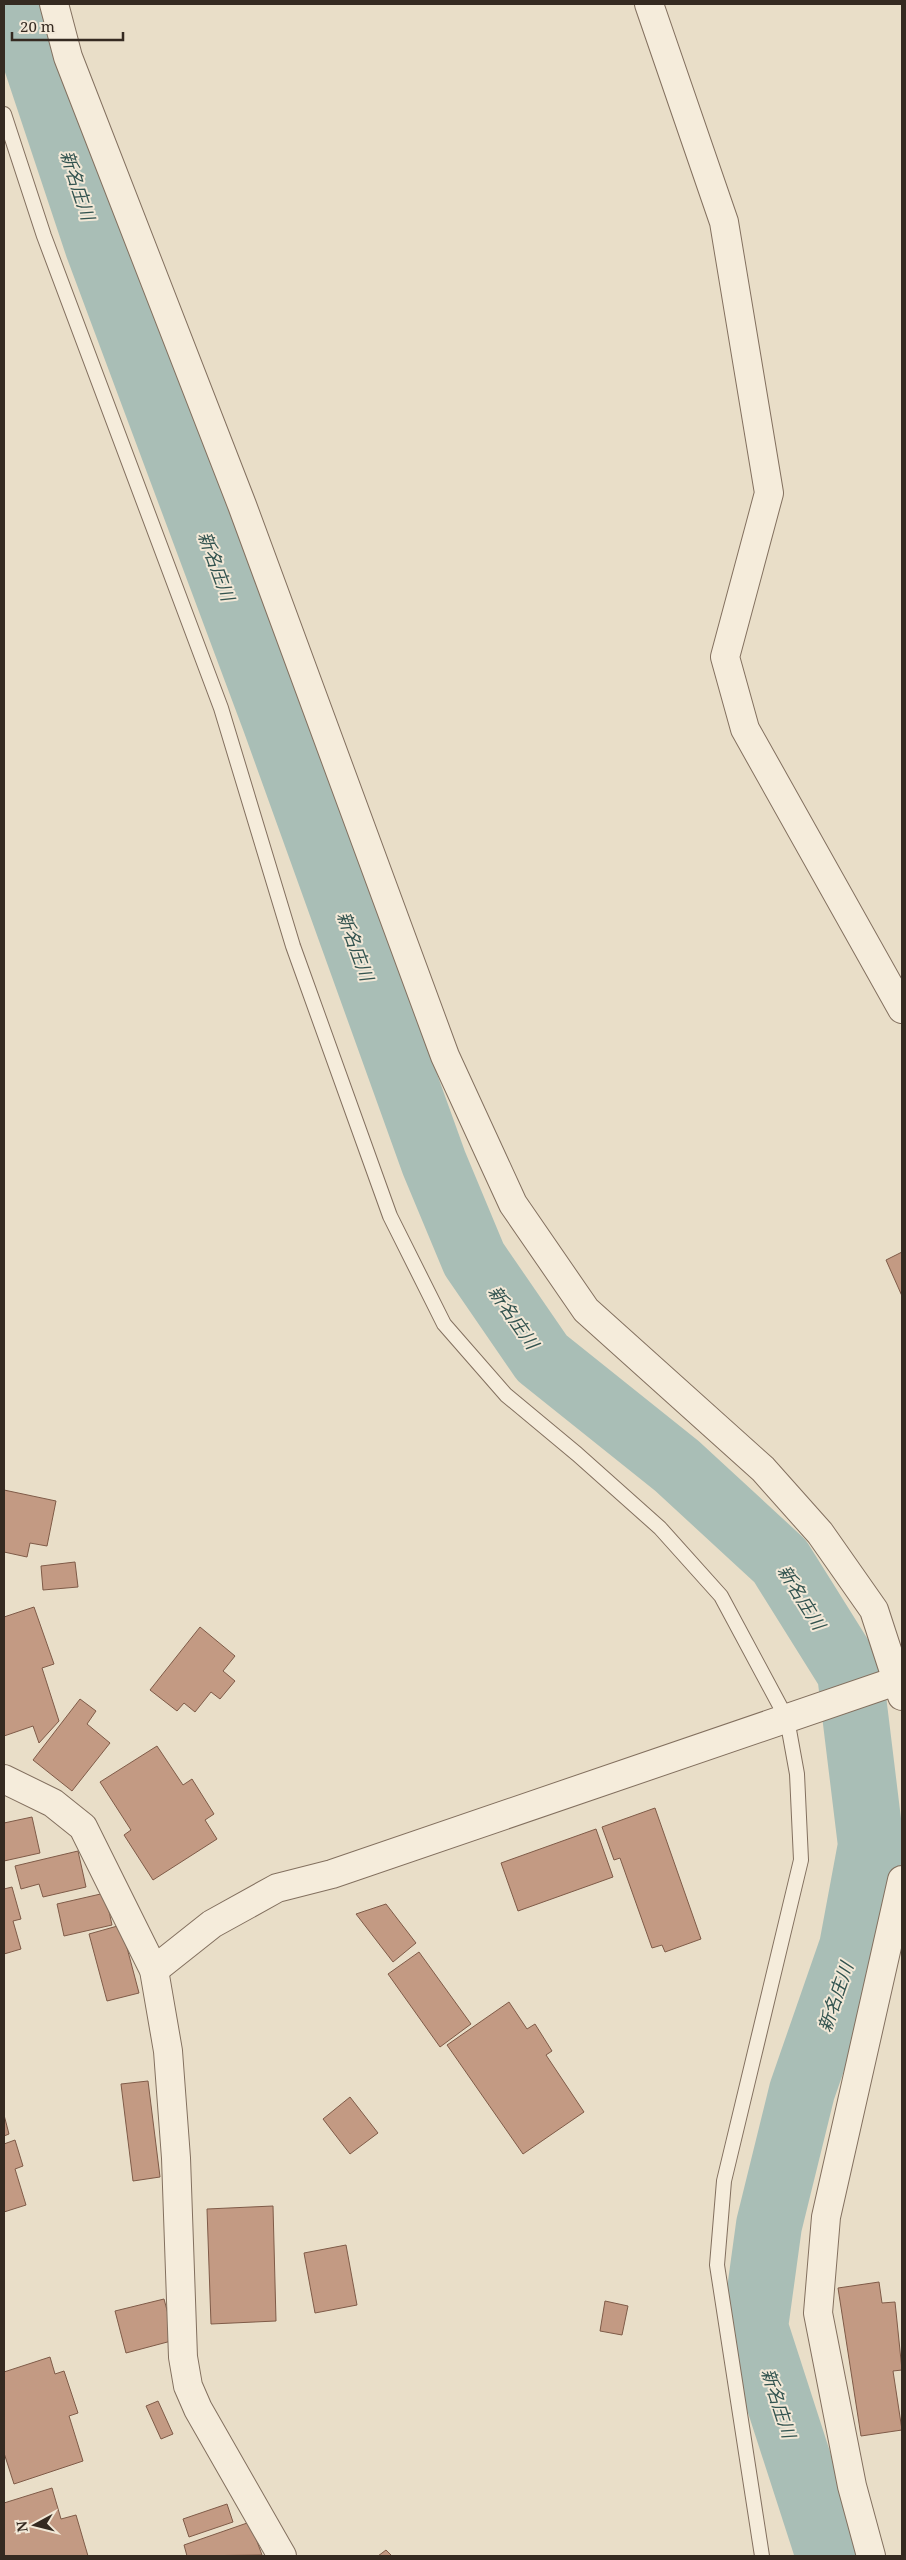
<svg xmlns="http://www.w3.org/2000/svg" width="906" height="2560" viewBox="0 0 906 2560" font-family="'Noto Serif','Noto Sans JP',serif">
  <rect width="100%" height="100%" fill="#e9dec8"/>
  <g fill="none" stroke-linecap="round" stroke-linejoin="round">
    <!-- river -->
    <path stroke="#a9beb6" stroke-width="66" d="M17 4 98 247 275 721 434 1163 474 1259 542 1358 677 1466 780 1561 850 1673 871 1845 852 1947 802 2091 769 2225 755 2327 829 2556"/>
  </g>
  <!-- building -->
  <g fill="#c39a83" stroke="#7f5b48">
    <path d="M902 1252V1296L886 1260Z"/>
    <path d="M4 1490 56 1501 47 1546 30 1543 27 1557 4 1552Z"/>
    <path d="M75 1562 78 1587 43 1590 41 1566Z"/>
    <path d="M34 1607 54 1664 42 1668 59 1721 39 1743 33 1726 4 1736V1617Z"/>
    <path d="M200 1627 235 1656 223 1671 235 1681 220 1699 211 1692 195 1712 184 1703 177 1711 150 1690Z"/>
    <path d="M80 1699 96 1711 87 1724 110 1743 72 1791 33 1760Z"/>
    <path d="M157 1746 183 1785 192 1779 214 1814 205 1820 217 1839 153 1880 124 1835 131 1830 100 1782Z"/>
    <path d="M655 1808 701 1939 665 1952 662 1945 652 1948 620 1858 614 1860 602 1827Z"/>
    <path d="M32 1817 40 1853 4 1861V1823Z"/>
    <path d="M596 1829 613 1877 518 1911 501 1863Z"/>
    <path d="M78 1851 86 1887 43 1897 39 1884 21 1889 15 1866Z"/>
    <path d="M12 1887 21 1919 13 1921 21 1949 4 1954V1889Z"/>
    <path d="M105 1893 112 1925 64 1936 57 1904Z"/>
    <path d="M386 1904 416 1943 393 1962 356 1914Z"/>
    <path d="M121 1925 139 1993 107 2001 89 1934Z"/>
    <path d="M419 1952 471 2024 440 2047 388 1974Z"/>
    <path d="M509 2002 527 2029 535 2024 552 2051 546 2055 584 2112 523 2154 447 2045Z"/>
    <path d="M148 2081 160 2177 133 2181 121 2084Z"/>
    <path d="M350 2097 378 2133 350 2154 323 2119Z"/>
    <path d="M4 2115 9 2134 4 2136Z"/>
    <path d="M15 2140 23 2166 15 2169 26 2205 4 2212V2144Z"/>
    <path d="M273 2206 276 2321 211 2324 207 2209Z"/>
    <path d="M346 2245 357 2305 315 2313 304 2253Z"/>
    <path d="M879 2282 882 2303 895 2302 902 2370 893 2371 902 2430 861 2436 838 2288Z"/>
    <path d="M164 2299 175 2340 126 2353 115 2311Z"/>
    <path d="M605 2301 628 2306 622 2335 600 2331Z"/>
    <path d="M50 2357 55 2374 64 2371 78 2413 69 2416 83 2461 14 2484 4 2453V2372Z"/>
    <path d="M158 2401 173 2434 161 2439 146 2406Z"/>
    <path d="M52 2488 61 2519 76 2515 88 2556H4V2503Z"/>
    <path d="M227 2504 233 2522 189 2537 183 2519Z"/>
    <path d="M250 2522 262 2555 187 2556 184 2545Z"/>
    <path d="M386 2550 392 2556H378Z"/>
  </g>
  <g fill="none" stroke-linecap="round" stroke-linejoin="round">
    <defs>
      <path id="lane" d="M4 114 44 236 221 708 293 946 390 1216 444 1324 506 1395 577 1454 660 1528 721 1596 787 1719 797 1774 801 1860 724 2181 717 2265 762 2556"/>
      <g id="street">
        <path d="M54 4 68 57 242 505 445 1056 513 1204 586 1310 763 1469 820 1533 874 1610 902 1696"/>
        <path d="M649 4 724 222 769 493 725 657 745 729 902 1009"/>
        <path d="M4 1779 53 1803 83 1827 154 1970 168 2051 176 2158 183 2357 188 2386 198 2409 282 2556"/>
        <path d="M154 1970 212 1924 277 1888 332 1874 899 1680"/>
        <path d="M871 2556 852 2486 818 2313 826 2217 902 1880"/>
      </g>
    </defs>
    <!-- lane casing -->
    <use href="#lane" stroke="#83705f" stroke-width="16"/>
    <!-- street casing -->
    <use href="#street" stroke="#83705f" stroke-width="30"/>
    <!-- lane -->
    <use href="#lane" stroke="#f5ecdb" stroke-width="14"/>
    <!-- street -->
    <use href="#street" stroke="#f5ecdb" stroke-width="28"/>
  </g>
  <g text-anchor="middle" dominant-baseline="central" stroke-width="4" stroke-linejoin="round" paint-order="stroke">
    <!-- water labels -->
    <g font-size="18" font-style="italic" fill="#32534f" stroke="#f2e8d7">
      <text transform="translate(78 185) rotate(72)">新名庄川</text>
      <text transform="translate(217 566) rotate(70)">新名庄川</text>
      <text transform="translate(356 946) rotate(70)">新名庄川</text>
      <text transform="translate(514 1317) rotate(55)">新名庄川</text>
      <text transform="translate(802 1597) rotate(58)">新名庄川</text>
      <text transform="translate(835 1997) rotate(-71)">新名庄川</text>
      <text transform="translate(779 2403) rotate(72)">新名庄川</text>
    </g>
  </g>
  <!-- border -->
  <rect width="906" height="2560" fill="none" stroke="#352a21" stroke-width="10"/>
  <!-- north arrow -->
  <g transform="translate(35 2525) rotate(263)" stroke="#f2e8d7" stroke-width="4" paint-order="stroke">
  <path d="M0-4L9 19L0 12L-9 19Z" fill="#352a21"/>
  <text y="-8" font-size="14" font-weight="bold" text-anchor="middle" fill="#352a21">N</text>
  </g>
  <!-- scale -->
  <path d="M12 32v8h111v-8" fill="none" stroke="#352a21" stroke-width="2.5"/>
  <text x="20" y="32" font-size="15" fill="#352a21" stroke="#f2e8d7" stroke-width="4" paint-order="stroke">20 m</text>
</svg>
